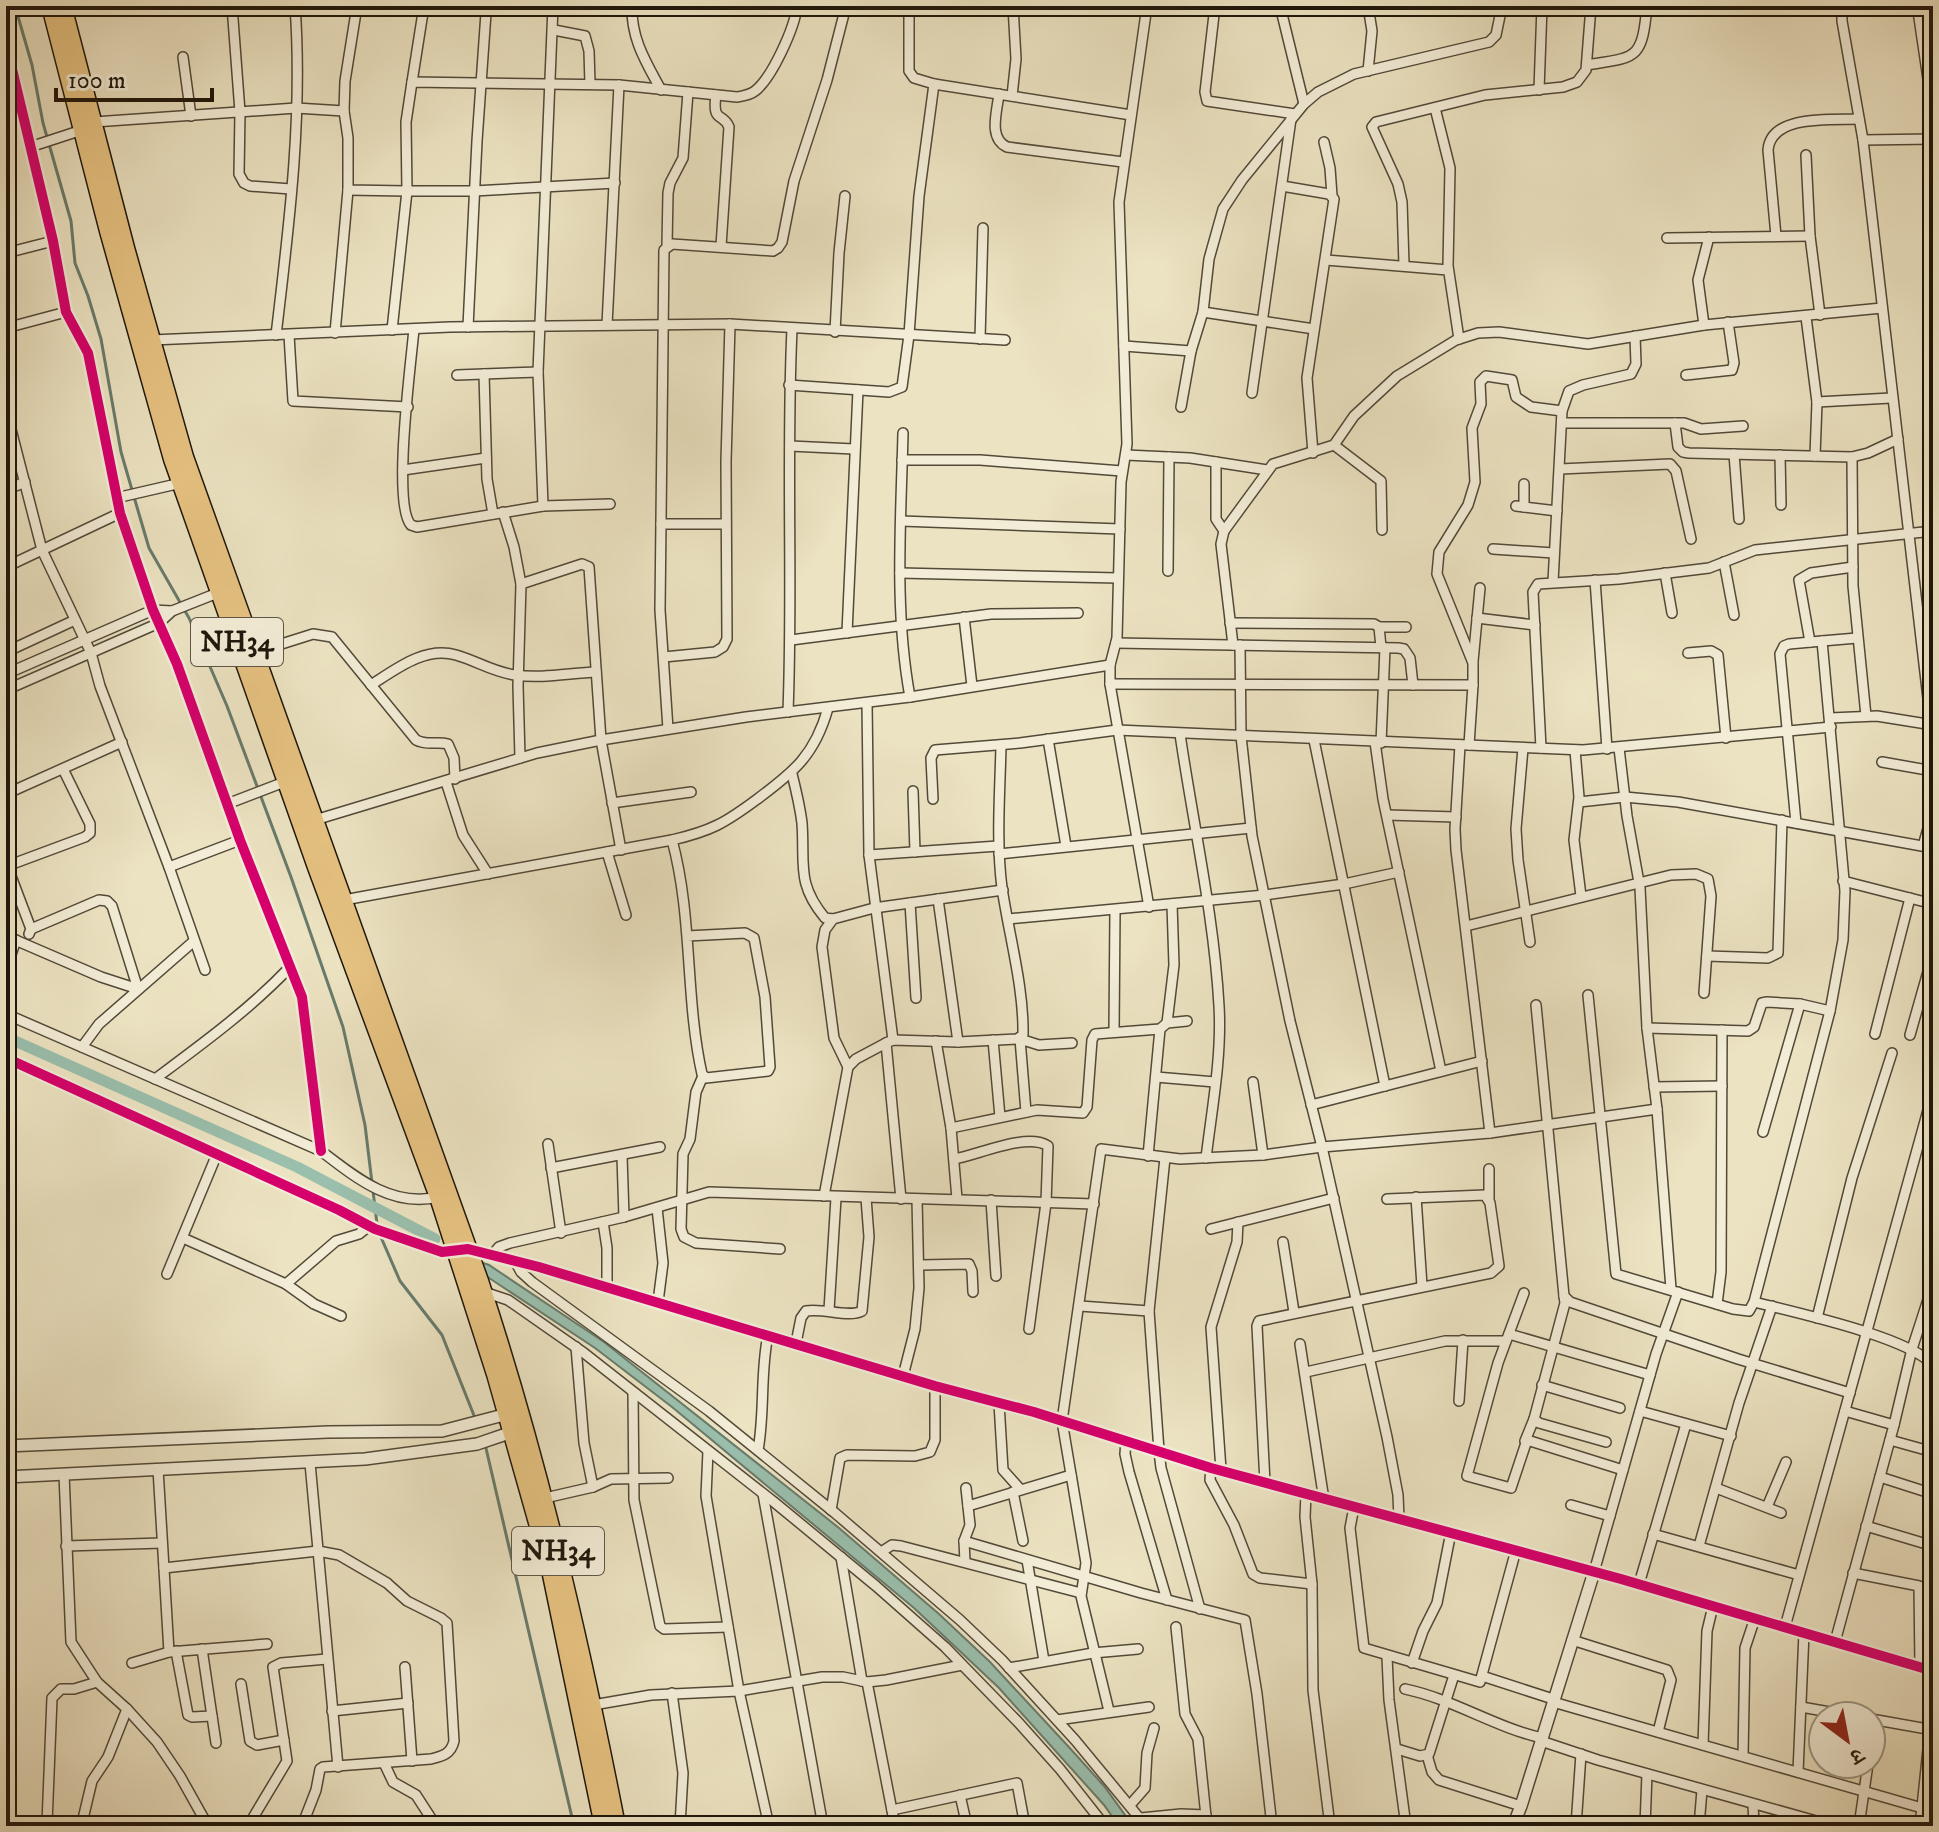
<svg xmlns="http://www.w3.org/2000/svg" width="1939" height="1832" viewBox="0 0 1939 1832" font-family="'IM FELL DW Pica','Noto Serif Devanagari',serif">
  <rect width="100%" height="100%" fill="#ece3c2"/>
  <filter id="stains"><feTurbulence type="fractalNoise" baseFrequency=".0025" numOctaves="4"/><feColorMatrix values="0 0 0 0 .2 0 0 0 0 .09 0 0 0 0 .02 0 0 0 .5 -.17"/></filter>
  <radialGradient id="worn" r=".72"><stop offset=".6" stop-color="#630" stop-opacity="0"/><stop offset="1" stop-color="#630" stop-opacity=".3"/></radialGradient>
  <!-- water -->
  <path fill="#9abfad" stroke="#687b6c" stroke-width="2" d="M480 1262 489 1265 604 1342 839 1528 939 1614 990 1662 1067 1745 1104 1786 1133 1826H1119L1104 1805 999 1688 914 1608 672 1407 595 1348 483 1274Z"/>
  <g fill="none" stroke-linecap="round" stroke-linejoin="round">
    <!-- stream -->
    <g stroke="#687b6c" stroke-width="3">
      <path d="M15 6 32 65 43 123 71 221 75 263 88 296 101 339 121 452 139 514 149 548 189 618 227 706 291 877 343 1027 365 1125 377 1224"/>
      <path d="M380 1235 400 1281 442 1335 475 1418"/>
      <path d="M485 1444 574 1826"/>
    </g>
    <!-- canal -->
    <path stroke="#9abfad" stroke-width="11" d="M6 1037 297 1167 435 1239"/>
    <defs>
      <g id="minor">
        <path d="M232 6 240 112 239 174 244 183 250 186 291 189"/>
        <path d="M357 6 345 81 344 111 348 138V190L407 191 406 122 412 82 619 85 737 97C743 96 750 95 755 91 772 78 795 27 797 6"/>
        <path d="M632 6C631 39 646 62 661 90"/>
        <path d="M909 6V71L914 78 934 84"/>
        <path d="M1147 6 1119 202 1127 444 1121 482 1117 638 1110 665V684L1149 907"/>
        <path d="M1215 6 1205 92 1207 101 1295 114"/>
        <path d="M1280 6 1304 104"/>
        <path d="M1368 6 1372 31 1368 71"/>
        <path d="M1842 6V21L1863 140 1931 724"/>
        <path d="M1904 6 1933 15"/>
        <path d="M198 11 212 6"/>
        <path d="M1918 11 1933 113"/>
        <path d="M554 30 585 36 589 51 590 84"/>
        <path d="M6 44 53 241 66 312 88 353 120 513 153 610 177 664 240 840 302 997 321 1151"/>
        <path d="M183 57 191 116"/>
        <path d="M1587 65C1637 57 1642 60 1647 6"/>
        <path d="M412 82 424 6"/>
        <path d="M1539 90 1542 6"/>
        <path d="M999 94C997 112 988 138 1007 147L1123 162"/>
        <path d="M716 95C712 124 723 112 729 127L721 246"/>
        <path d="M1012 96 1016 59 1013 6"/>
        <path d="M1435 108 1450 168 1448 266 1459 339"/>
        <path d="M1863 140 1933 139"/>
        <path d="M1324 142 1330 168 1332 196"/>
        <path d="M30 147 82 130 94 122 296 108 344 111"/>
        <path d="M1806 155 1810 236 1820 315"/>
        <path d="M1282 186 1329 194 1334 199 1307 378 1313 453"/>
        <path d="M1776 236 1768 150C1771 114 1832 120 1859 119"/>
        <path d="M1667 238 1810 236"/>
        <path d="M667 246 668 193 670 183 683 158 688 92"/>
        <path d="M6 253 53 241"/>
        <path d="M1326 260 1448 270"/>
        <path d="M1404 265 1402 202 1398 184 1372 127 1376 122 1485 95 1563 87 1577 82 1586 70 1591 6"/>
        <path d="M1203 312 1209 259 1223 209 1242 180 1304 104 1318 92 1354 74 1489 42 1496 35 1502 6"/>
        <path d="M1806 317 1817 402 1815 456"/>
        <path d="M607 325 619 85"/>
        <path d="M1704 325 1698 280 1709 237"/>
        <path d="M468 327 477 141 486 13"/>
        <path d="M6 328 66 312"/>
        <path d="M414 329C411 363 392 505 411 525L417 527 543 506 610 504"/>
        <path d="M392 330 407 191H474L615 183"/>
        <path d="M835 332 839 253 845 196"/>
        <path d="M335 333 348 190"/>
        <path d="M276 335C289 226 303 116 295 6"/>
        <path d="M289 335 293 401 408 407"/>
        <path d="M980 339 983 228"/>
        <path d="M152 340 450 327 730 324 1005 340"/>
        <path d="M1124 346 1191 351"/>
        <path d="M484 374 487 479 493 514"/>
        <path d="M457 375 538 372"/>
        <path d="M1686 375 1732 370 1734 363 1728 322"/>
        <path d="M789 385 889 392 902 387 909 335 919 196 934 84 1131 115"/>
        <path d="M1252 393 1291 119"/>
        <path d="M1817 402 1891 398"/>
        <path d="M1181 407 1191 351 1203 312 1314 329"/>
        <path d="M6 410 42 550 91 653 100 686 169 867 205 970"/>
        <path d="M1562 411 1569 391 1583 385 1631 374 1636 364 1635 336"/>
        <path d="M1562 423H1684L1701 429 1743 426"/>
        <path d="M1675 423 1678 447 1683 452 1689 453 1852 457 1868 453 1898 439"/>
        <path d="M903 433C901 520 894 610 910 697"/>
        <path d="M1334 445 1381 481 1382 530"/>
        <path d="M790 446 854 449"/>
        <path d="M1734 454 1739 519"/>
        <path d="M1126 455 1190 458 1267 470"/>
        <path d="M1780 455 1781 505"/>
        <path d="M1852 457 1853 586 1866 716"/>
        <path d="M902 460H980L1122 471"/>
        <path d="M1216 462V519L1224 531"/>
        <path d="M1560 469 1670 464 1676 471 1691 539"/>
        <path d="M403 470 486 458"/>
        <path d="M1524 484V507"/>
        <path d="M6 490 25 482"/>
        <path d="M116 498 181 483"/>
        <path d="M543 506 538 372 553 6"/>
        <path d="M1516 506 1557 511"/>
        <path d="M503 512 514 547 521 584 518 686 520 758"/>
        <path d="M901 521 1120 529"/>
        <path d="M661 524H726"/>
        <path d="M1493 549 1554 553"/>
        <path d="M1724 562 1734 615"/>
        <path d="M6 567 120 513"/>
        <path d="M1168 571 1169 457"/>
        <path d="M900 573 1118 578"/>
        <path d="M1665 573 1672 613"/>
        <path d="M1595 580 1607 749"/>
        <path d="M521 584 582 564 589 567 601 740 621 850"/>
        <path d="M964 617 972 686"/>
        <path d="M1477 618 1535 625"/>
        <path d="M1230 623 1374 624 1379 627 1381 647"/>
        <path d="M1379 627H1406"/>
        <path d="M847 633 858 390"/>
        <path d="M791 640 991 614 1078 613"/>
        <path d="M1810 642 1799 580 1811 573 1853 567"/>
        <path d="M1116 643 1398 648 1404 649 1410 658 1413 685"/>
        <path d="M1233 645 1221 544 1224 531 1273 464 1334 445 1354 416 1397 376 1456 340 1478 333 1499 332 1588 344 1704 325 1882 308"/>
        <path d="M1240 645 1241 736 1252 836 1290 1021 1322 1147 1387 1437 1398 1495 1399 1519"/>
        <path d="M6 652 75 620"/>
        <path d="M256 652 313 634 332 637 416 740C427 746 437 741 448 744L454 758 455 779"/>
        <path d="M1688 653 1711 651 1718 655 1726 738"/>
        <path d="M664 657 715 652 723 647 727 639 726 461 730 324"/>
        <path d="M1473 661 1480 588"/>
        <path d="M6 674 153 610 172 611"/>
        <path d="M1110 684 1473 685 1469 745"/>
        <path d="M371 685C396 669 425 646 456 655 477 661 493 672 515 675 541 679 570 673 596 672"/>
        <path d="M1473 685V663L1437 574 1439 552 1468 505 1475 482 1472 428 1481 404 1480 382 1486 376 1512 380 1516 397 1531 407 1562 411 1553 582"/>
        <path d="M6 690 159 623 172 611 220 592"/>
        <path d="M867 703 869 855 893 1040"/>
        <path d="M788 712C793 585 786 457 792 329"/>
        <path d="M1830 718 1877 716 1933 725"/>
        <path d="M668 729 660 610 664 250 672 244 773 251 778 248 782 242 794 181 827 80 846 6"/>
        <path d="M1180 734C1193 824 1214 915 1219 1006 1222 1056 1212 1108 1206 1158"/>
        <path d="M1048 739 1066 846"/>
        <path d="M1314 740 1385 1086"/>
        <path d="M1375 742 1383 799 1441 1071"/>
        <path d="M1381 743 1385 648"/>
        <path d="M1460 745 1455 829 1456 850 1490 1133"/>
        <path d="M1523 748 1516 829 1518 860 1530 942"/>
        <path d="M1541 748 1533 592 1538 584 1619 579 1709 568 1755 550 1933 531"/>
        <path d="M1619 748 1627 816 1640 888 1647 1028 1657 1109 1671 1289"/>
        <path d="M1575 750 1579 797 1574 840 1581 896"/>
        <path d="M1882 762 1933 771"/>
        <path d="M792 774C796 790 800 807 802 823 805 864 796 883 825 918L833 919"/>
        <path d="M446 782 463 835 488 874"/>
        <path d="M913 791 915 852"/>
        <path d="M6 794 122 742"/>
        <path d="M933 799 931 758 935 750 1020 743 1117 730 1583 750 1831 727"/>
        <path d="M1579 802 1625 797 1678 802 1933 848"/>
        <path d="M612 803 691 792"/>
        <path d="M227 804 287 781"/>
        <path d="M1387 815 1456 817"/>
        <path d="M315 820 537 753 601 740 746 717 910 697 1110 665"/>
        <path d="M1796 823 1780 654 1784 646 1789 644 1822 641"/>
        <path d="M672 840C693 917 685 998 702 1074L706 1078 768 1071 770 1067 765 997 754 938 745 933 687 936"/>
        <path d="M1923 846 1933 811"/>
        <path d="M607 852 626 915"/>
        <path d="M999 854 1251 828"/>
        <path d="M869 855 998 846"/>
        <path d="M6 863 31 929 29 934"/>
        <path d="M7 866 85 837 90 833V824L63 769"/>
        <path d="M169 867 240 840"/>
        <path d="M1843 881 1933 904"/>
        <path d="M938 899 958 1042"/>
        <path d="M344 900 672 840C711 831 725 823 756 800 794 772 815 755 828 708"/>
        <path d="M910 903 916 998"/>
        <path d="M1008 919 1265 895 1344 884 1399 872"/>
        <path d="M1466 926 1671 875 1696 874 1708 879 1711 896 1704 993"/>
        <path d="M6 936 101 977 138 989 112 906 107 901 99 900 31 929"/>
        <path d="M1707 956 1768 958 1778 953 1782 820"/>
        <path d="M6 969 16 940"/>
        <path d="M1588 995 1616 1274 1733 1309 1749 1311 1754 1302 1830 1011 1843 940 1845 891 1822 641 1857 638"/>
        <path d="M1536 1005 1564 1296 1570 1302 1738 1359 1850 1393"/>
        <path d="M6 1014 321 1151C355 1177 392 1208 438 1197"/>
        <path d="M1167 1023 1174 965 1172 904"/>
        <path d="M1647 1028 1748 1031 1754 1027 1762 1003 1767 1002 1800 1004 1830 1011"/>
        <path d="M1114 1032 1115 910"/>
        <path d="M1875 1034 1910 898"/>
        <path d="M1910 1035 1933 954"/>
        <path d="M993 1040 1000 1117"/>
        <path d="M936 1041 951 1128 957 1199"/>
        <path d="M82 1047 99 1024 194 941"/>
        <path d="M848 1067 834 1038 822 947 825 930 833 919 874 908 1003 890"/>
        <path d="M703 1076 696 1092 690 1139 683 1154 681 1229 684 1237 696 1243 780 1249"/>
        <path d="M1156 1077 1215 1082"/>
        <path d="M155 1079C202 1044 249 1010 290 967"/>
        <path d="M1253 1082 1263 1155"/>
        <path d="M1654 1087 1722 1086"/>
        <path d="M1311 1105 1482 1061"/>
        <path d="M1026 1112 1020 1039 1039 1045 1072 1043"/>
        <path d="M951 1128 1037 1110 1083 1113 1087 1107 1092 1040 1095 1034 1160 1029 1167 1023 1187 1021"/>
        <path d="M1763 1132 1800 1004"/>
        <path d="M548 1144 561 1233"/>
        <path d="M622 1156 624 1217"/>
        <path d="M1148 1156 1160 1029"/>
        <path d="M1165 1158 1149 1311 1159 1451 1161 1468 1200 1609"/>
        <path d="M954 1159C978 1155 1027 1132 1048 1146L1046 1203 1029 1329"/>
        <path d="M551 1168 660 1147"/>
        <path d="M1489 1169V1199"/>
        <path d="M824 1196 848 1067 856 1059 886 1043"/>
        <path d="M1416 1197 1422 1286"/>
        <path d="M901 1199 886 1043 893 1040 958 1042 1017 1039 1023 1035C1024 988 1009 935 1002 888 996 841 1000 793 1001 745"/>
        <path d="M991 1200 996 1276"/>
        <path d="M657 1208 663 1263 658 1302"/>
        <path d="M603 1222 607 1248V1287"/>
        <path d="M1211 1229 1334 1198"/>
        <path d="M183 1238 286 1284 314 1304 341 1316"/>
        <path d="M1283 1242 1294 1312"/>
        <path d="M493 1254 499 1247 510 1243 624 1217 709 1192 1094 1204"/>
        <path d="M515 1261 521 1272 532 1282 709 1411 835 1513 960 1620 1002 1660 1075 1740 1146 1826"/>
        <path d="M921 1265 969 1264 972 1271 973 1292"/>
        <path d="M167 1274 217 1154"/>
        <path d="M286 1284 336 1241 359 1234 369 1226"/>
        <path d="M1524 1293 1498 1363 1467 1476 1511 1488 1527 1440 1623 1470"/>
        <path d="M485 1295 490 1294 508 1300 584 1353 774 1502 876 1586 945 1647 1018 1722 1060 1769 1105 1826"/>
        <path d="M1564 1296 1565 1303 1534 1419 1539 1423 1606 1442"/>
        <path d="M1754 1302C1793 1312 1909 1337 1933 1365"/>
        <path d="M1717 1304 1721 1272 1722 1030"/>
        <path d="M1080 1306 1149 1311"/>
        <path d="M829 1310 836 1198"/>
        <path d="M1817 1318 1852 1178 1892 1053"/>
        <path d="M1509 1334 1650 1375"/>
        <path d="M796 1343 801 1318 806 1311C824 1308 849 1318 862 1311L869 1237 866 1198"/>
        <path d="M1300 1344 1324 1500"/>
        <path d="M576 1347 584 1443 593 1487"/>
        <path d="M1306 1372 1445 1341H1505"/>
        <path d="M903 1376 915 1329 919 1288 917 1199"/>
        <path d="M1542 1385 1620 1408"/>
        <path d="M633 1392 634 1500 660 1626 664 1629 728 1627"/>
        <path d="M1459 1401 1463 1340"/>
        <path d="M999 1403 1003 1470 1020 1489"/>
        <path d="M1640 1411 1731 1436"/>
        <path d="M1894 1425 1912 1349 1933 1284"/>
        <path d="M1890 1440 1933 1452"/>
        <path d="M1126 1441 1125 1454 1129 1472 1167 1600"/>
        <path d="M1525 1441 1534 1419"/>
        <path d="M758 1450C765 1412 760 1373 768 1335"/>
        <path d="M708 1451 706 1496 739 1691 769 1826"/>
        <path d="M310 1463 338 1767"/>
        <path d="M1211 1468 1210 1480 1234 1525 1253 1574 1260 1578 1312 1584"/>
        <path d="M158 1469 169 1652"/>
        <path d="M1221 1470 1211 1327 1237 1242 1238 1222"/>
        <path d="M64 1474 71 1642 97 1682 127 1709 157 1742 180 1776 208 1826"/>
        <path d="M1880 1477 1933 1494"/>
        <path d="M1265 1483 1257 1326 1259 1321 1491 1273 1499 1266 1490 1203 1485 1195 1387 1199"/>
        <path d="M1716 1488 1781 1513"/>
        <path d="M1013 1492 1023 1541"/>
        <path d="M763 1494 823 1826"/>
        <path d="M1306 1494 1305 1517 1312 1584 1313 1690 1330 1826"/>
        <path d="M545 1498 593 1487 611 1479 668 1478"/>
        <path d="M1571 1505 1610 1516"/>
        <path d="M968 1506 1071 1475"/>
        <path d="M1354 1507 1350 1528 1364 1648 1480 1682 1516 1550"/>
        <path d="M1767 1507 1786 1462"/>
        <path d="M831 1510 840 1458 847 1455 915 1456 930 1452 935 1440V1386"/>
        <path d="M1866 1526 1933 1546"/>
        <path d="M1653 1534 1799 1575"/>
        <path d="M964 1541 1141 1593 1245 1620 1257 1694 1272 1826"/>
        <path d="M66 1546 162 1543"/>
        <path d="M1699 1546 1739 1403 1772 1306"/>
        <path d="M881 1552 892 1545 901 1546 1081 1593"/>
        <path d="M841 1557 862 1681"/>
        <path d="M1027 1560 1044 1661"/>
        <path d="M965 1562 964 1541 970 1525 966 1488"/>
        <path d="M164 1568 318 1551 339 1555 387 1583 407 1601 441 1618 447 1623 454 1741C451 1754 443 1756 431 1759L323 1767 320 1769 316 1790 302 1826"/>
        <path d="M1594 1572 1656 1354 1678 1292"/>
        <path d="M1853 1573 1919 1586 1920 1667"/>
        <path d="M1639 1584 1686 1424"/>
        <path d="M1176 1627 1185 1714 1198 1739 1207 1826"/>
        <path d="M1785 1627 1933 1092"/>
        <path d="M1572 1640 1667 1670 1671 1680 1658 1732"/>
        <path d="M1835 1642 1894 1425 1845 1411"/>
        <path d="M202 1649 216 1743"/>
        <path d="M176 1651 188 1715 192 1717 212 1716"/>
        <path d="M1387 1657 1389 1700 1406 1826"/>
        <path d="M132 1663 169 1652 267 1644"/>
        <path d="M1412 1663 1423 1631 1437 1603 1451 1532"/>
        <path d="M405 1667 412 1761"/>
        <path d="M1009 1668 1093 1653 1138 1649"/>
        <path d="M1482 1676 1553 1699"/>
        <path d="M867 1682 895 1826"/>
        <path d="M241 1684 250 1741 257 1745 284 1740"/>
        <path d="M1405 1689C1453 1699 1494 1727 1542 1738"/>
        <path d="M672 1693 683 1773 680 1826"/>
        <path d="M1553 1702 1922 1808"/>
        <path d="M593 1705 651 1695 739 1691 822 1677H843L867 1682 886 1680 962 1665"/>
        <path d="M1801 1707 1853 1716"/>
        <path d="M332 1711 408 1703"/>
        <path d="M1109 1711 1081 1596 1086 1563 1062 1421 1101 1149 1180 1159 1263 1155 1322 1147 1490 1133 1657 1109"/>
        <path d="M1871 1719 1933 1730"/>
        <path d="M1057 1720 1149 1707"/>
        <path d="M1541 1741 1598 1760 1834 1826"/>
        <path d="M1703 1745 1707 1631 1713 1606"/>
        <path d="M1871 1746 1875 1720"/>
        <path d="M1397 1749 1420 1756 1429 1754 1454 1675"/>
        <path d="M1427 1755 1432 1772 1439 1780 1521 1806"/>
        <path d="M1743 1756 1745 1648 1755 1618"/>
        <path d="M384 1763 393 1782 416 1795 436 1826"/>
        <path d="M1798 1772 1804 1633"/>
        <path d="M960 1795 967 1826"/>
        <path d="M1753 1804 1754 1826"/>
        <path d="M1130 1805 1145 1788 1147 1753 1154 1728"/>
        <path d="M892 1810 1017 1783 1025 1826"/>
        <path d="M1141 1818 1181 1814 1206 1815"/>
        <path d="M82 1823 92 1781 108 1757 127 1709"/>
        <path d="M47 1824 52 1698 61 1689H74L97 1682"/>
        <path d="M31 1826 107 1823 142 1826"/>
        <path d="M248 1826 287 1761 273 1667 281 1663 327 1659"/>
        <path d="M1576 1826 1581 1754"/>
        <path d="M1645 1826 1647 1774"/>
        <path d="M1699 1826 1702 1790"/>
        <path d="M1859 1826 1868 1764"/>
        <path d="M1920 1826 1930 1730"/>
      </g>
      <g id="tertiary">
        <path d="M6 1058 339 1210 375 1229 442 1252 468 1249 539 1267 935 1386 1034 1412 1211 1468 1621 1579 1933 1671"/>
        <path d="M6 1446 328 1432 442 1431 511 1413"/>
        <path d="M6 1477 365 1459 477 1444 518 1430"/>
        <path d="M1513 1826 1521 1806 1594 1572"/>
      </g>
      <g id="trunk">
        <path d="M50 6 108 231 172 459 316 867 438 1197 495 1374 549 1565 603 1826"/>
        <path d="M63 6 126 248 185 457 480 1281C539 1459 581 1642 617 1826"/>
      </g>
    </defs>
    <!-- minor casing -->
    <use href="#minor" stroke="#524939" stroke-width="12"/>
    <!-- tertiary casing -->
    <use href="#tertiary" stroke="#524939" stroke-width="14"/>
    <!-- trunk casing -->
    <use href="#trunk" stroke="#1e160b" stroke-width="19"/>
    <!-- minor -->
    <use href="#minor" stroke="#f3edd7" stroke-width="9"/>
    <!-- tertiary -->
    <use href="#tertiary" stroke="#f3edd7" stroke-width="11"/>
    <!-- trunk -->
    <use href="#trunk" stroke="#e6c281" stroke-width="16"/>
    <defs>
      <g id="cycleway">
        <path d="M6 44 53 241 66 312 88 353 120 513 153 610 177 664 240 840 302 997 321 1151"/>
        <path d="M6 1058 339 1210 375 1229 442 1252 468 1249 539 1267 935 1386 1034 1412 1211 1468 1621 1579 1933 1671"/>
      </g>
    </defs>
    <!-- cycleway casing -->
    <use href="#cycleway" stroke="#f3edd7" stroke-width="15"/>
    <!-- cycleway -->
    <use href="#cycleway" stroke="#d6006c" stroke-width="10"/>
  </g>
  <g text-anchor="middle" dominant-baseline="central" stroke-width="8" stroke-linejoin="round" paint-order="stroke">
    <!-- shield labels -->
    <g fill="#f3edd7" stroke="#5e5648" stroke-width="2">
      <rect x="191" y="618" width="92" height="48" rx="6"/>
      <rect x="512" y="1527" width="92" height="48" rx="6"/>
    </g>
    <g font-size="28" font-weight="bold" fill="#1e160b">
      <text x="237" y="642">NH34</text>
      <text x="558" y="1551">NH34</text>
    </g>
  </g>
  <!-- margin -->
  <rect width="1939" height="1832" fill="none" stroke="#ece3c2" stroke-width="32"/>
  <rect x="8" y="8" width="1923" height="1816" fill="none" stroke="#1e160b" stroke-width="4"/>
  <rect x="16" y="16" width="1907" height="1800" fill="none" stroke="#1e160b" stroke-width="2"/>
  <!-- north arrow -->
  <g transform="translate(1847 1740) rotate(148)"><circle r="38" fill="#f3edd7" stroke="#9e9785" stroke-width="2"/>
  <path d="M0-6L14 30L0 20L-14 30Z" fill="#8f2418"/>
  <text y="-12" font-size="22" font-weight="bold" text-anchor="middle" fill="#1e160b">उ</text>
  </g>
  <!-- scale -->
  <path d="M56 88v12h156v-12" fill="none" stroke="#1e160b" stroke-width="4"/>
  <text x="68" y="88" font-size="24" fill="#1e160b" stroke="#f3edd7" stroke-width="6" paint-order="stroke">100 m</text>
  <rect width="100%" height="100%" filter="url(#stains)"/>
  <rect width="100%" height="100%" fill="url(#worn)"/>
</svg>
